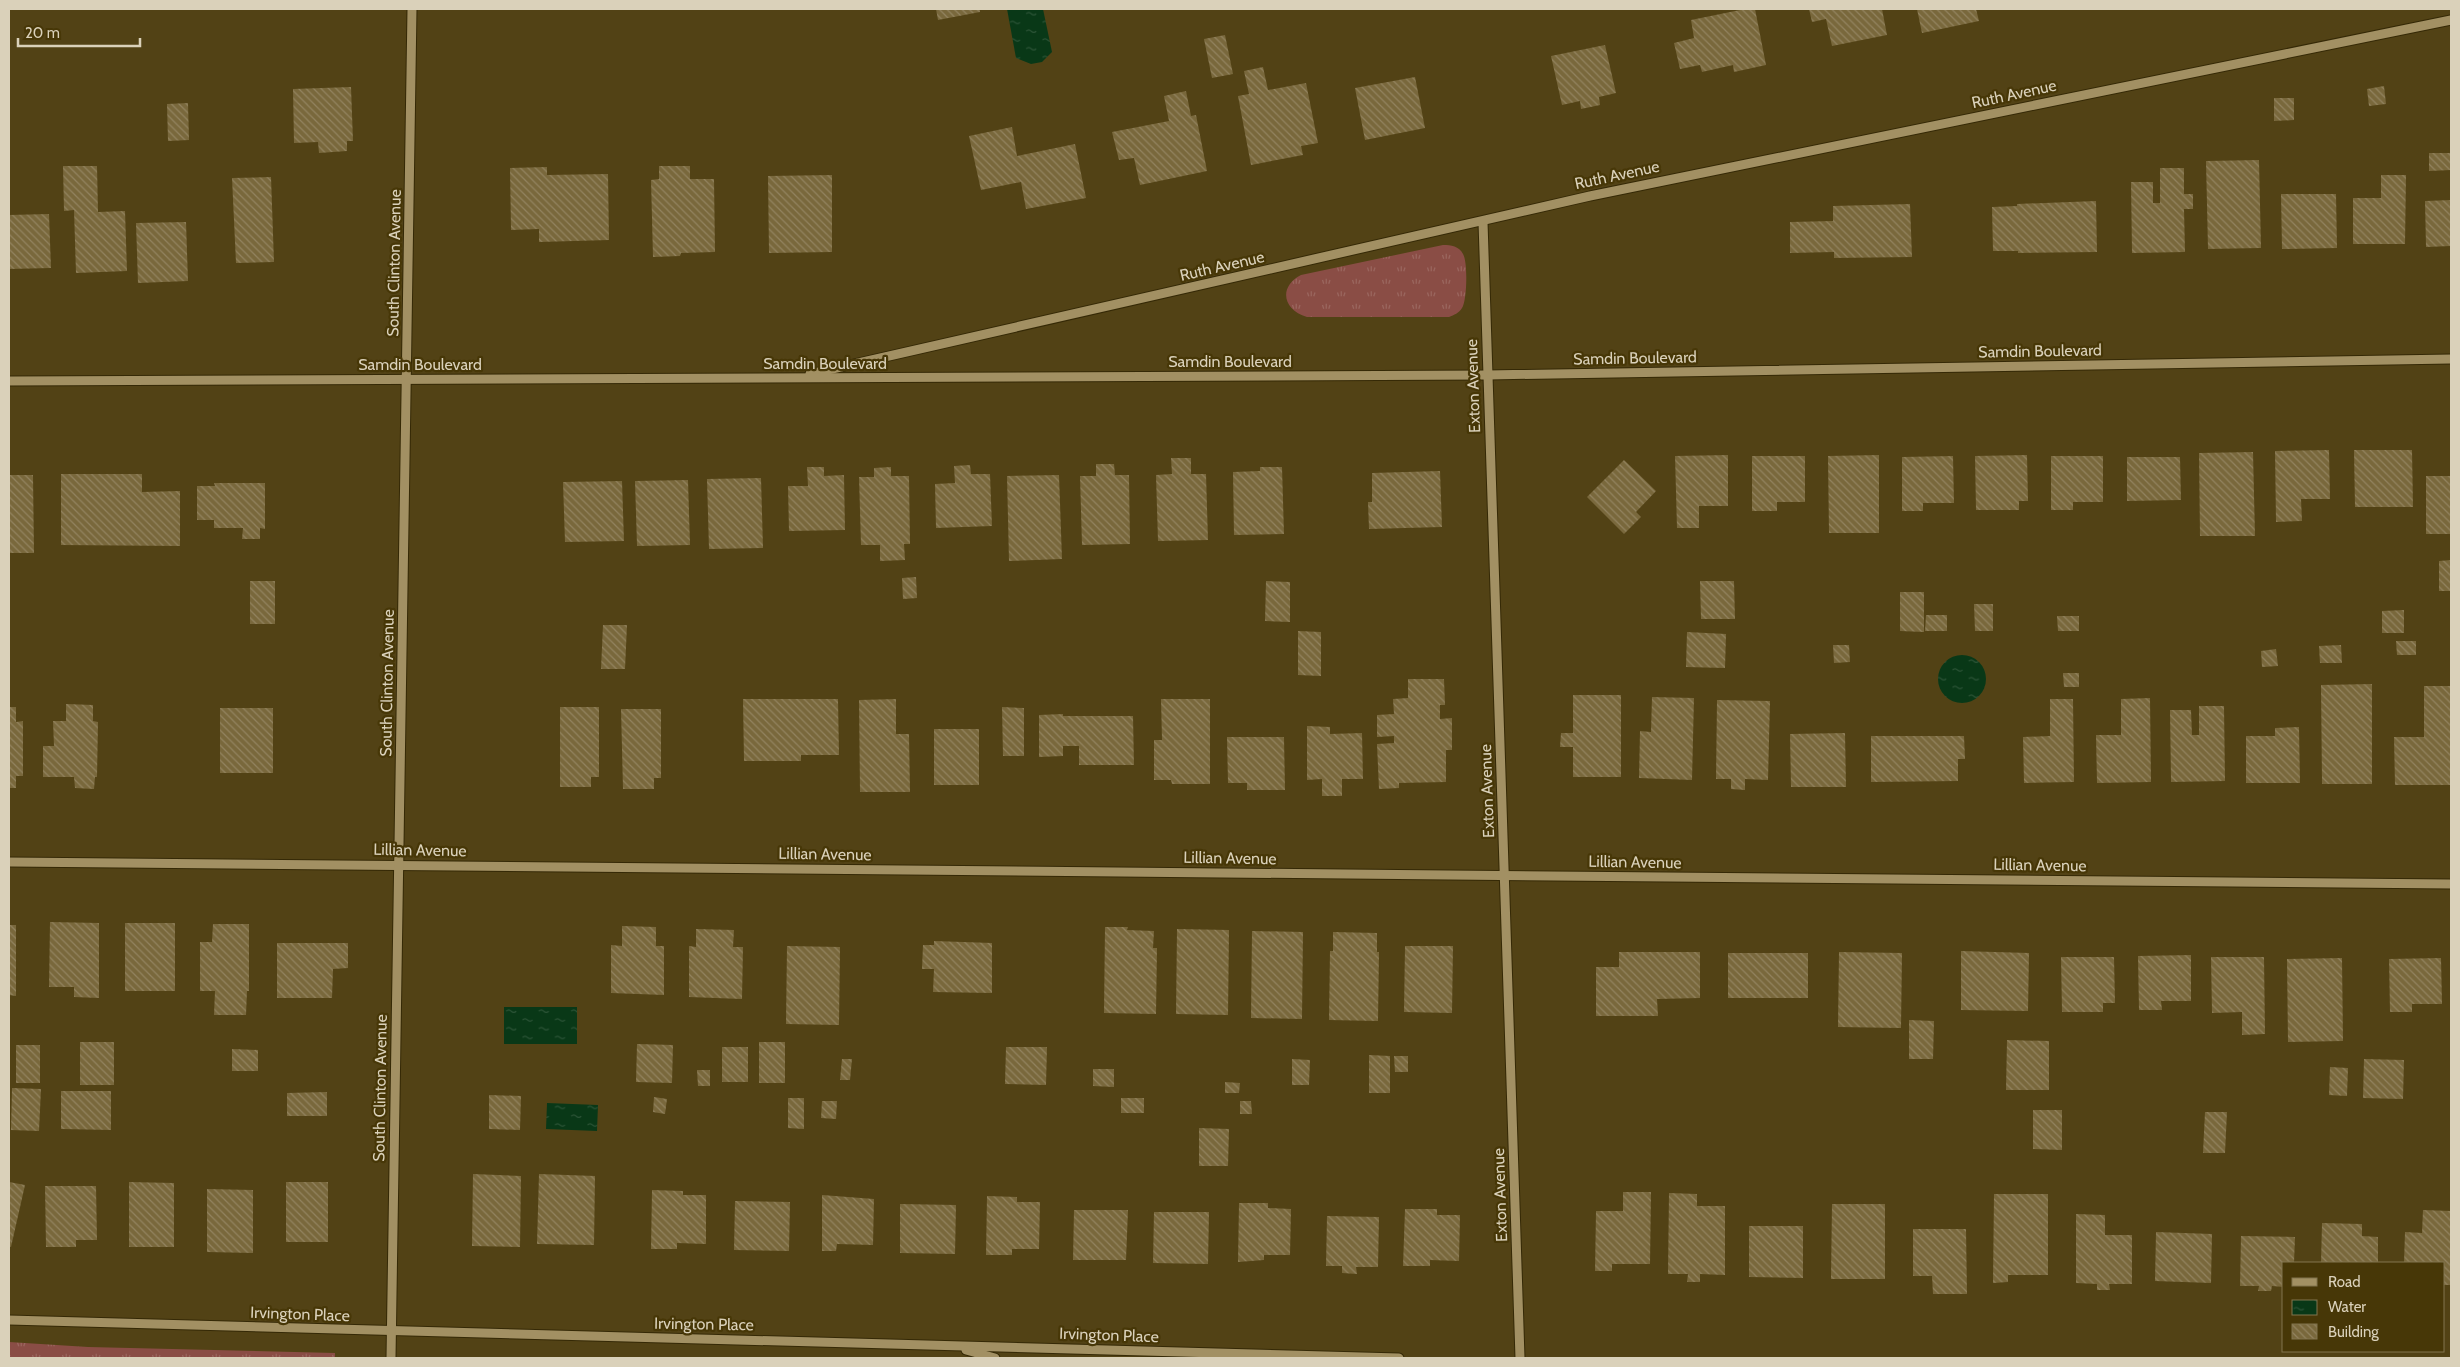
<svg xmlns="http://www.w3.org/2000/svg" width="2460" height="1367" viewBox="0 0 2460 1367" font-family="Cabin,sans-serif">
  <defs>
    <pattern id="grass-tufts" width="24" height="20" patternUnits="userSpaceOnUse" patternTransform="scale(1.25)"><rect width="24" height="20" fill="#8a4d45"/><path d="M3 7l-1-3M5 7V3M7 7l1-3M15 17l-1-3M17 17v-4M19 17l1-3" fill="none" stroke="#9a665e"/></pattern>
    <pattern id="water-ripples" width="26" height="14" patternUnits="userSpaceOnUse" patternTransform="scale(1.25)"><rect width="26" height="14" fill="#093817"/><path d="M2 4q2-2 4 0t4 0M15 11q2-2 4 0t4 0" fill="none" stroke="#2c5437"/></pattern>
    <pattern id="building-back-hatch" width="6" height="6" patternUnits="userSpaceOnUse" patternTransform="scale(1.25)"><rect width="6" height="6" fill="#79683c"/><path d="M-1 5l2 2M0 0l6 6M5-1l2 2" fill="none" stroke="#92835f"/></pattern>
  </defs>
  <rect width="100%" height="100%" fill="#524215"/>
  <!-- grass -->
  <g fill="url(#grass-tufts)">
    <path d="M1443 245C1451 245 1459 246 1463 254 1468 262 1467 301 1462 308 1459 313 1454 315 1449 317H1307C1283 310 1278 287 1301 275Z"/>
    <path d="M9 1342 88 1347 335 1353V1358H9Z"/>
  </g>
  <!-- water -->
  <g fill="url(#water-ripples)">
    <path d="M1007 9H1043L1052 52 1042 62 1031 64 1016 58Z"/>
    <circle cx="1962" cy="679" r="24"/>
    <rect x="504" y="1007" width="73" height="37"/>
    <path d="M547 1103 598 1105 597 1131 546 1129Z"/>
  </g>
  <!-- building -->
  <g fill="url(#building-back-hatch)">
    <path d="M936 9H980V12L938 20Z"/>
    <path d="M1745 9H1755L1766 65 1734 72 1733 65 1702 72 1700 65 1680 69 1674 43 1694 38 1691 20Z"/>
    <path d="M1809 9H1882L1887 35 1832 46 1826 19 1812 22Z"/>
    <path d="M1917 9H1976L1979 21 1922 33Z"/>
    <path d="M1225 35 1233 74 1212 78 1204 39Z"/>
    <path d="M1605 45 1616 93 1599 97 1600 105 1581 109 1580 101 1562 105 1551 56Z"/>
    <path d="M1263 67 1268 90 1306 83 1318 143 1301 146 1303 155 1251 165 1238 96 1249 94 1244 71Z"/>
    <path d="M1415 77 1425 128 1365 140 1355 88Z"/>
    <path d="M2384 86 2386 104 2369 106 2367 89Z"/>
    <path d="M351 87 353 141H347V151L319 153 318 142 294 143 293 89Z"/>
    <path d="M1186 91 1191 116 1196 115 1207 171 1140 185 1134 158 1119 160 1112 132 1169 121 1164 96Z"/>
    <path d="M2274 98H2294V120L2274 121Z"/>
    <path d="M188 103 189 140 168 141 167 104Z"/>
    <path d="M1012 127 1017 156 1075 144 1086 198 1026 209 1021 182 981 190 969 136Z"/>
    <path d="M2429 153H2451V170L2429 171Z"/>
    <path d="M2259 160 2261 248 2208 249 2206 161Z"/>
    <path d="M63 166H97L98 212 125 211 127 271 76 273 74 210 64 211Z"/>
    <path d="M659 166H690V179H714L715 252 681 253 680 256 653 257 651 180 659 179Z"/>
    <path d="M547 167V175L608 174 609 240 539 242V229L511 230 510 168Z"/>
    <path d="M2160 168H2184V194H2193V209H2184L2185 252 2132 253 2131 182H2153V203H2160Z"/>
    <path d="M832 175V252L769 253 768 176Z"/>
    <path d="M2381 175H2406L2405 244H2353V198H2381Z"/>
    <path d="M271 177 274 262 236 263 232 178Z"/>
    <path d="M2281 194H2336L2337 248 2282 249Z"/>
    <path d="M2451 200V246L2426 247 2425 201Z"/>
    <path d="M2096 201 2097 252 2018 253V251H1993L1992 207 2017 206V204Z"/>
    <path d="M1910 204 1912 257 1834 258V252L1790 253V222L1833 221V206Z"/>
    <path d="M49 214 51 268 9 269V215Z"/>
    <path d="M186 222 188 281 138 283 136 223Z"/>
    <path d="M2329 450 2330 499H2301L2302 521 2276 522 2275 451Z"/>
    <path d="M2354 450H2412L2413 507H2355Z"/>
    <path d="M2253 452 2255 536H2200L2199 453Z"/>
    <path d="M1728 455V506H1699V528H1677L1675 456Z"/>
    <path d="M1879 455V533H1829L1828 456Z"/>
    <path d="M2027 455 2028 501H2019V510H1976L1975 456Z"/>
    <path d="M1752 456H1805V502H1777V511H1752Z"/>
    <path d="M1953 456 1954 503H1923V511H1902V457Z"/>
    <path d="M2051 456H2103V502H2073V510H2051Z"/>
    <path d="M2127 457H2180L2181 500 2127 501Z"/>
    <path d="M1171 458H1191V474H1206L1208 540 1158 541 1156 475 1172 474Z"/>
    <path d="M1624 460 1656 491 1636 512 1641 517 1624 534 1587 497Z"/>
    <path d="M1096 464H1114L1115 475H1129L1130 544 1082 545 1080 476H1096Z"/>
    <path d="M970 465 971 474H990L992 526 936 528 935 484 955 483 954 466Z"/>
    <path d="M807 467H824V476L844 475 845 530 789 531 788 486H808Z"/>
    <path d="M891 467V476H909L910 544H904L905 560 880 561V545H861L859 477H874V468Z"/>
    <path d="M1260 467H1282L1284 534 1234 535 1233 472 1260 471Z"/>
    <path d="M1440 471 1442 527 1369 529 1368 502H1372V473Z"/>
    <path d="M61 474H142V492L180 491V546L61 545Z"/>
    <path d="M9 475H33L34 553H9Z"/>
    <path d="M1059 475 1062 559 1009 561 1007 476Z"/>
    <rect x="2426" y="476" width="25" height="58"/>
    <path d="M761 478 763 548 709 549 707 479Z"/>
    <path d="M688 480 690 545 637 546 635 481Z"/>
    <path d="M622 481 624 541 565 542 563 482Z"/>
    <path d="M214 483H265V529L260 528V539H242L243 528H214V520H197V486H215Z"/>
    <path d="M2451 560V591H2439V561Z"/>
    <path d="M916 577 917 598 903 599 902 578Z"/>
    <rect x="250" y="581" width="25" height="43"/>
    <path d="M1266 581 1290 582V622L1265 621Z"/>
    <path d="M1700 581H1734L1735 619H1701Z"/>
    <path d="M1900 592H1924V632L1900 631Z"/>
    <path d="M1974 604H1993V631H1975Z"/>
    <path d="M2404 610V633H2382V611Z"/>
    <path d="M1926 615H1947V631H1925Z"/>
    <path d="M2057 616H2079V631H2058Z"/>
    <path d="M603 625H627L625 669H601Z"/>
    <path d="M1298 631 1321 632V676L1298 675Z"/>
    <path d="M1687 632 1726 634 1725 668 1686 667Z"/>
    <path d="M2396 641H2416V655H2397Z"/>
    <path d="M1833 645H1849L1850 662 1834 663Z"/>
    <path d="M2341 645 2342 663H2320L2319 646Z"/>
    <path d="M2276 649 2278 666 2262 667 2261 651Z"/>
    <path d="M2063 673H2079V687H2064Z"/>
    <path d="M1408 679H1444L1445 705H1440V719L1452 718V750H1446V782L1399 783V788L1379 789 1377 744 1394 743V736L1377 737V715L1394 714 1393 699 1408 698Z"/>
    <path d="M2372 684V784H2322L2321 685Z"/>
    <path d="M2424 686H2451L2450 785H2395L2394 737H2424Z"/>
    <path d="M1573 695H1621V777H1573V747H1560L1561 733H1573Z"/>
    <path d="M1652 697 1694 698 1692 780 1639 778 1640 731 1651 732Z"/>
    <path d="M2150 698 2151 782 2097 783 2096 735H2121V699Z"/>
    <path d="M743 699H838L839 755H801V761H744Z"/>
    <path d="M896 699V734H909L910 792H860L859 700Z"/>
    <path d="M1161 699H1210V784H1172L1171 780H1154V740H1162Z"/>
    <path d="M2050 699H2073L2074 782 2024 783 2023 737 2050 736Z"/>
    <path d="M1717 700 1770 701 1768 780 1745 779V790L1731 789V779H1716Z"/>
    <path d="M66 704 93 705V721L98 722 97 777H95L94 789 75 788 74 777H43V746H54L53 721H66Z"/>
    <path d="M2199 706H2224L2225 781 2171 782 2170 710H2191L2192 735H2199Z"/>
    <path d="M9 707H16V722L23 721V776H16V788H9Z"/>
    <path d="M560 707H599V777H591V787H560Z"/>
    <path d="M1002 707 1024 708V756H1003Z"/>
    <rect x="220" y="708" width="53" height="65"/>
    <path d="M621 709H661V778H654V789H623Z"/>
    <path d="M1063 714V716H1133L1134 765H1079V746H1063V756L1039 757V715Z"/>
    <path d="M1307 726 1330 727V734L1362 733 1363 779H1342V796H1322V779L1307 780Z"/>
    <path d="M2299 727 2300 783H2246V736H2275V728Z"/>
    <rect x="934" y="729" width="45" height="56"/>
    <path d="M1845 733 1846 787H1791L1790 734Z"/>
    <path d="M1871 736H1964L1965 759H1958V781L1871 782Z"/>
    <path d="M1227 737H1284L1285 790H1247V783H1228Z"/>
    <path d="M50 922 99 923V998L74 997V987H49Z"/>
    <rect x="125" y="923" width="50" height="68"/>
    <path d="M213 924H249V991H247L246 1015H214L215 991H200V942H212Z"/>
    <path d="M9 925H16V996L9 995Z"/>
    <path d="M622 926 656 927V946H664V995L611 993V945L622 946Z"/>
    <path d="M1105 927H1128L1127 930 1154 931 1153 948H1157L1156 1014 1104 1013Z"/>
    <path d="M696 929 734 930 733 947H743L742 999 689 997V946L696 947Z"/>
    <path d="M1177 929 1229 930 1228 1015 1176 1014Z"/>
    <path d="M1252 931 1303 932 1302 1019 1251 1018Z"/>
    <path d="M1333 932 1377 933V952H1379L1378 1021 1329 1020 1330 951H1333Z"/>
    <path d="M934 941 992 943V993L933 992 934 969H922L923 945H934Z"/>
    <path d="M277 943H348V968L333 969 332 998H277Z"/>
    <path d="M787 946 840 947 839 1025 786 1024Z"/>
    <path d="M1405 946H1453L1452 1013 1404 1012Z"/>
    <path d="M1961 951 2029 953 2028 1011 1961 1010Z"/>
    <path d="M1619 952H1700V998L1657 999 1658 1016H1596V967H1619Z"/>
    <path d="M1839 952 1902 953 1901 1028 1838 1027Z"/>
    <rect x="1728" y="953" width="80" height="45"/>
    <path d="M2191 955V1001H2161L2162 1010H2139L2138 956Z"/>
    <path d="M2061 957H2114L2115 1003H2103V1012H2062Z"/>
    <path d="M2211 957H2264L2265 1034 2242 1035V1012L2212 1013Z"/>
    <path d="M2342 958 2343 1041 2288 1042 2287 959Z"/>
    <path d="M2441 958 2442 1004H2412V1012H2390L2389 959Z"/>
    <path d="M1909 1020 1934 1021 1933 1059H1909Z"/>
    <path d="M2007 1040 2049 1041V1090H2006Z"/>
    <rect x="80" y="1042" width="34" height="43"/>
    <rect x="759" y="1042" width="26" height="41"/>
    <path d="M637 1044 673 1045 672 1083 636 1082Z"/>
    <rect x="16" y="1045" width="24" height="38"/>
    <rect x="722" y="1047" width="26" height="35"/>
    <path d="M1006 1047H1047L1046 1085 1005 1084Z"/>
    <path d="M232 1049 258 1050V1071H232Z"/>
    <path d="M1369 1055 1390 1056V1093H1369Z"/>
    <path d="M1394 1056H1408V1072H1395Z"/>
    <path d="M842 1059H852L850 1080H840Z"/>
    <path d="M1292 1059 1310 1060 1309 1085H1292Z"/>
    <path d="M2364 1059 2404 1060 2403 1099 2363 1098Z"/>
    <path d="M2330 1067 2348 1068 2347 1096 2329 1095Z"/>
    <path d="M1093 1069H1114V1087L1093 1086Z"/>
    <path d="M697 1070H710V1086H698Z"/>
    <path d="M1225 1082 1240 1083 1239 1093H1225Z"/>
    <path d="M12 1088 41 1089 39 1131 11 1130Z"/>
    <path d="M61 1091H111V1130L61 1129Z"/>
    <path d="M327 1092V1116H287V1093Z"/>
    <path d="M489 1095 521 1096 520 1130 489 1129Z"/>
    <path d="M654 1097 667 1099 665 1114 653 1112Z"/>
    <path d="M788 1098H804V1129L788 1128Z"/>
    <rect x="1121" y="1098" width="23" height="15"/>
    <path d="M822 1101H837L836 1119 821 1118Z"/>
    <path d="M1240 1101H1251L1252 1114H1240Z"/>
    <path d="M2033 1110H2062V1150L2033 1149Z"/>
    <path d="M2205 1112H2227L2225 1153H2203Z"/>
    <path d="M1199 1128 1229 1129 1228 1166H1199Z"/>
    <path d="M473 1174 521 1176 520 1247 472 1246Z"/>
    <path d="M539 1174 595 1176 594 1245 537 1244Z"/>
    <path d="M9 1182 25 1185 11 1247 9 1246Z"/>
    <path d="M129 1182 174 1183V1247H129Z"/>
    <rect x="286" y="1182" width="42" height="60"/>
    <path d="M45 1186H96L97 1240H76V1247H46Z"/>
    <path d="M207 1189 253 1190V1253L207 1252Z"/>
    <path d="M652 1190 683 1191V1195H706V1244L677 1243V1249H651Z"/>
    <path d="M1623 1192H1651L1650 1264H1612V1271H1595L1596 1211H1623Z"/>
    <path d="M1669 1193 1697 1194V1206H1725V1275L1700 1274V1282H1687L1688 1274H1668Z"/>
    <path d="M1994 1194H2048V1275H2008V1282L1993 1283Z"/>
    <path d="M822 1195 874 1199 873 1245 837 1244 836 1251H822Z"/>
    <path d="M987 1196 1017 1197V1202H1040L1039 1249H1012V1255H986Z"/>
    <path d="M735 1201 790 1202 789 1251 734 1250Z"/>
    <path d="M1239 1203H1268V1208L1291 1209 1290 1255H1264V1260L1238 1262Z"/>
    <path d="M900 1204 956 1205 955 1254 900 1253Z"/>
    <path d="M1832 1204H1885V1279H1831Z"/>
    <path d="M1405 1209H1437V1215H1460L1459 1261 1430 1260V1266H1403Z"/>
    <path d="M1074 1210H1128L1126 1260H1073Z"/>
    <path d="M2423 1210 2451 1211V1285H2444V1263H2404L2405 1232 2422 1233Z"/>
    <path d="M1154 1212H1209L1208 1264 1153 1263Z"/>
    <path d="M2076 1214 2105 1215V1235H2132V1284H2109L2110 1290H2097V1284L2076 1283Z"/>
    <path d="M1327 1216 1379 1217 1378 1267H1356L1357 1274 1342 1273V1266H1326Z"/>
    <path d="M2322 1223 2362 1224V1236L2378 1237V1263H2321Z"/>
    <path d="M1749 1226H1803V1278L1749 1277Z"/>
    <path d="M1913 1229H1966L1967 1294H1933L1932 1276H1913Z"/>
    <path d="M2156 1232 2212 1234 2211 1283 2155 1281Z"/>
    <path d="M2241 1236 2295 1237 2294 1263H2284V1287L2272 1286 2271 1291H2258L2259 1286H2240Z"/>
  </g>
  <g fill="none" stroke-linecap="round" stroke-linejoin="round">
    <defs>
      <g id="minor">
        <path d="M1483 222 1520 1358"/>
        <path d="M810 374 1590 196 2451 20"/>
        <path d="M9 381 1488 375 2451 359"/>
        <path d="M9 862 2451 884"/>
        <path d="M9 1320 1399 1358"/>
        <path d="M966 1350 995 1358"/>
        <path d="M391 1358 412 9"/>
      </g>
    </defs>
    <!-- minor casing -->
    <use href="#minor" stroke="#352906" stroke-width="11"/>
    <!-- minor -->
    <use href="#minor" stroke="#a29063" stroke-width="9"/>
  </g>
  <g text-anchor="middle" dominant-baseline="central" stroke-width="4.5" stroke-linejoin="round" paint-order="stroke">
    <!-- street labels -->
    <g font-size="16" fill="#dad1ba" stroke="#473707">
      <text transform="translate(2014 94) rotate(-12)">Ruth Avenue</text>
      <text transform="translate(1617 175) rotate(-12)">Ruth Avenue</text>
      <text transform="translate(394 263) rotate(-89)">South Clinton Avenue</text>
      <text transform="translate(1222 266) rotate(-13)">Ruth Avenue</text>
      <text transform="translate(2040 351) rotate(-1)">Samdin Boulevard</text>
      <text transform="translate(1635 358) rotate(-1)">Samdin Boulevard</text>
      <text x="1230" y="361">Samdin Boulevard</text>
      <text x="825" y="363">Samdin Boulevard</text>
      <text x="420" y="364">Samdin Boulevard</text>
      <text transform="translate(1473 386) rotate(-92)">Exton Avenue</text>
      <text transform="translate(387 683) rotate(-89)">South Clinton Avenue</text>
      <text transform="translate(1487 791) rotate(-92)">Exton Avenue</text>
      <text transform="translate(420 850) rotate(1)">Lillian Avenue</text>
      <text transform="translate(825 854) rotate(1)">Lillian Avenue</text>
      <text transform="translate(1230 858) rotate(1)">Lillian Avenue</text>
      <text transform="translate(1635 862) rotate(1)">Lillian Avenue</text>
      <text transform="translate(2040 865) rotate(1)">Lillian Avenue</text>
      <text transform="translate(380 1088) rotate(-89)">South Clinton Avenue</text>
      <text transform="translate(1500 1195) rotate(-92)">Exton Avenue</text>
      <text transform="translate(300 1314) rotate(2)">Irvington Place</text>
      <text transform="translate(704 1324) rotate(1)">Irvington Place</text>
      <text transform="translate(1109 1335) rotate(2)">Irvington Place</text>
    </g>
  </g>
  <!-- border -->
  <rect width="2460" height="1367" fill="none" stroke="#dad1ba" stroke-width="20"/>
  <!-- legend -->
  <rect x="2282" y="1262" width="162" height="90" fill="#473707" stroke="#82754f"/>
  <rect x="2292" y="1278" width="25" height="8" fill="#a29063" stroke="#82754f"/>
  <text x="2328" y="1287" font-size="15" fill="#dad1ba">Road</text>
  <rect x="2292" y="1300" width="25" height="15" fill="url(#water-ripples)" stroke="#82754f"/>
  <text x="2328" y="1312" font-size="15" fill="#dad1ba">Water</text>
  <rect x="2292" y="1324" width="25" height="15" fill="url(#building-back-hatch)" stroke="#82754f"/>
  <text x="2328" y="1337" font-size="15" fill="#dad1ba">Building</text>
  <!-- scale -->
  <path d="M18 38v8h122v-8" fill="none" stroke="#dad1ba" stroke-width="2.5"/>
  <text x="25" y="38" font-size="15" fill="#dad1ba" stroke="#473707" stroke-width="4" paint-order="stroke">20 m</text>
</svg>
